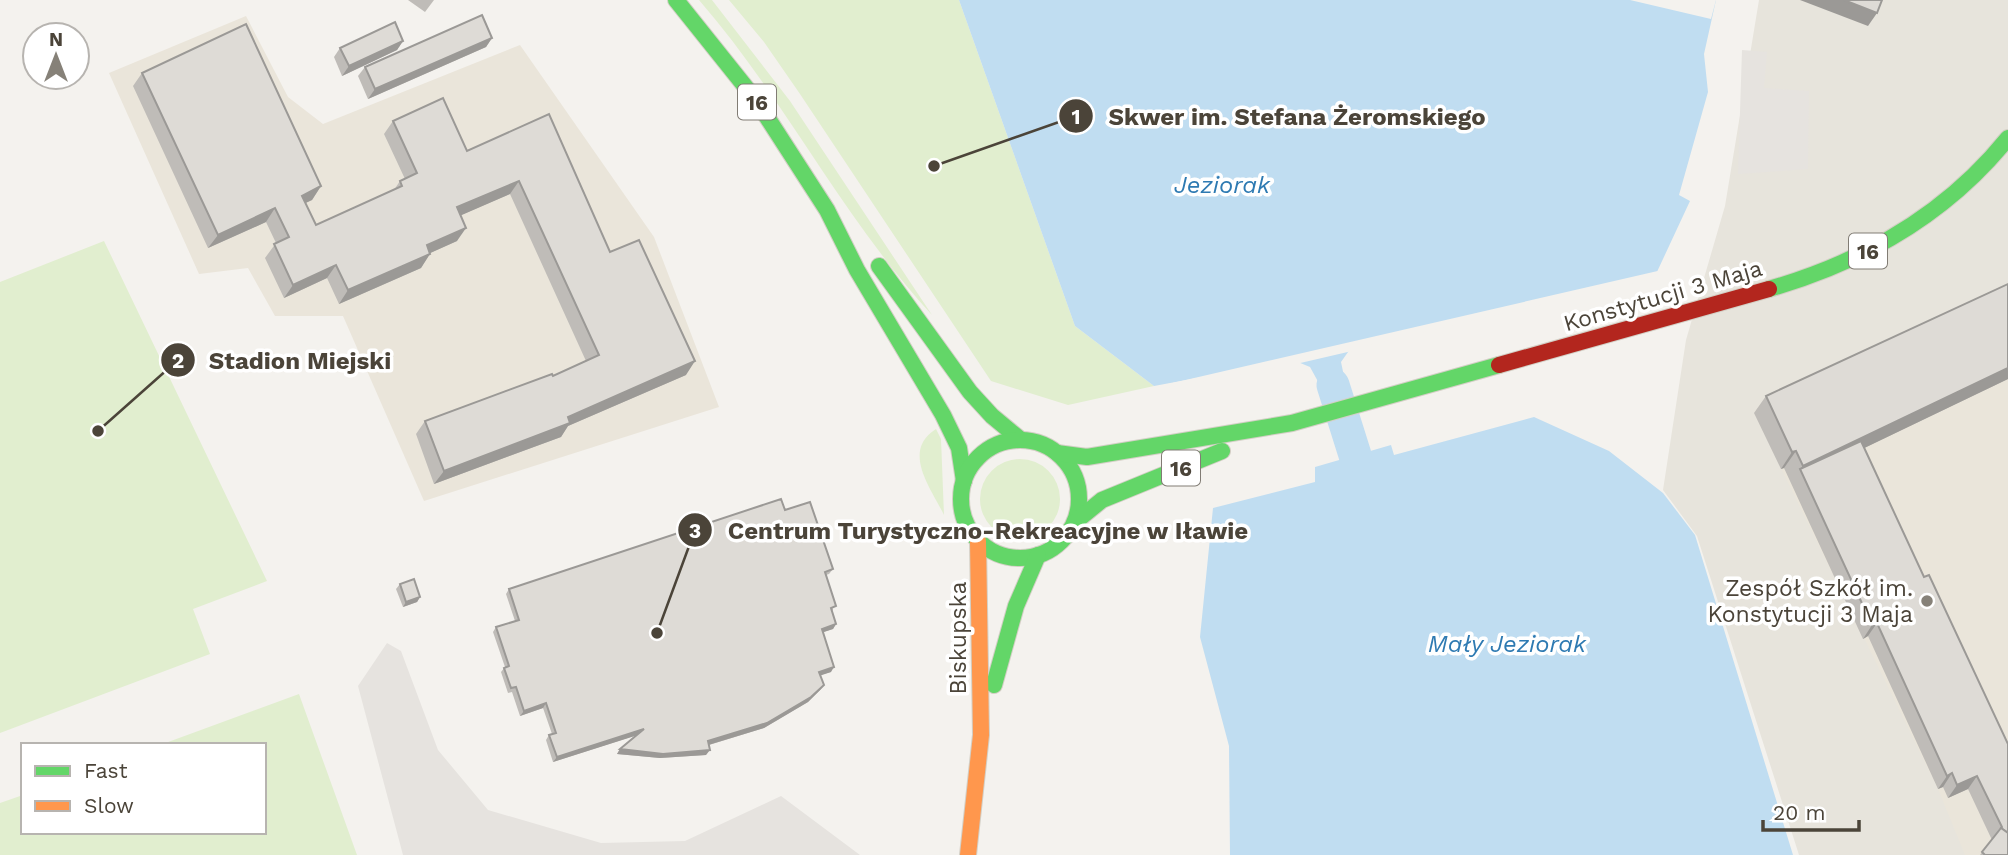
<svg xmlns="http://www.w3.org/2000/svg" width="2008" height="855" viewBox="0 0 2008 855" font-family="'Work Sans',sans-serif">
  <rect width="100%" height="100%" fill="#f4f2ee"/>
  <!-- residential -->
  <path fill="#e7e4dc" d="M1759 0H2008V855H1799L1697 536 1663 490 1686 340 1725 206Z"/>
  <!-- education -->
  <g fill="#eae5da">
    <path d="M246 16 288 97 323 124 520 45 654 237 719 407 424 501 343 316H275L248 268 199 274 109 73Z"/>
    <path d="M2008 295V855H1965L1938 789 1754 413Z"/>
  </g>
  <!-- green -->
  <g fill="#e1eecf">
    <path d="M699 0H712L790 101 932 315C843 219 785 99 699 0Z"/>
    <path d="M729 0H959L1075 326 1154 386 1068 405 991 381 800 94 764 42Z"/>
    <path d="M104 241 267 581 193 609 210 654 0 733V282Z"/>
    <path d="M936 429 941 439 944 515C931 488 901 451 936 429Z"/>
    <circle cx="1020" cy="499" r="40"/>
    <path d="M299 694 357 855H0V803L23 795V832H264V745H160Z"/>
  </g>
  <!-- parking -->
  <g fill="#e6e3df">
    <path d="M1742 50 1767 52 1764 88 1809 91 1808 169 1738 174Z"/>
    <path d="M387 643 401 651 438 750 488 810 601 843 685 841 781 796 860 855H403L358 686Z"/>
  </g>
  <!-- water -->
  <g fill="#c0ddf1">
    <path d="M959 0H1716L1704 54 1708 92 1679 195 1690 201 1656 274 1353 345 1341 362 1345 381 1321 387 1310 367 1293 360 1154 386 1075 326Z"/>
    <path d="M1534 417 1609 451 1663 493 1695 535 1793 855H1230L1229 746 1200 637 1213 508 1315 482V467L1391 445 1394 455Z"/>
  </g>
  <!-- pier -->
  <g fill="#f4f2ee">
    <path d="M1630 0H1716L1711 19Z"/>
    <path d="M1662 270 1657 278 1355 348 1352 351 1296 364 1155 390 1151 388Z"/>
  </g>
  <g fill="none" stroke-linecap="round" stroke-linejoin="round">
    <!-- canal -->
    <path stroke="#c0ddf1" stroke-width="33" d="M1333 385 1355 455"/>
    <defs>
      <g id="fast">
        <path d="M676 0 756 100 827 210 857 270 943 415 959 448 964 481"/>
        <path d="M879 266 970 392 992 416 1021 440"/>
        <path d="M1769 289C1863 262 1946 215 2008 138"/>
        <circle cx="1020" cy="499" r="59"/>
        <path d="M1057 453 1087 457 1292 423 1499 365"/>
        <path d="M1075 522 1102 500 1222 451"/>
        <path d="M994 685 1016 606 1038 555"/>
      </g>
      <path id="slow" d="M968 855 981 735 978 541"/>
      <path id="jam" d="M1499 365 1769 289"/>
    </defs>
    <!-- fast casing -->
    <use href="#fast" stroke="#d3cfc5" stroke-width="18"/>
    <!-- slow casing -->
    <use href="#slow" stroke="#d3cfc5" stroke-width="18"/>
    <!-- jam casing -->
    <use href="#jam" stroke="#d3cfc5" stroke-width="18"/>
    <!-- fast -->
    <use href="#fast" stroke="#63d668" stroke-width="16"/>
    <!-- slow -->
    <use href="#slow" stroke="#ff974d" stroke-width="16"/>
    <!-- jam -->
    <use href="#jam" stroke="#b3261e" stroke-width="16"/>
  </g>
  <!-- wall -->
  <g fill="#bfbcb8">
    <path d="M408 0H434L425 12Z"/>
    <path d="M492 38 486 47 368 99 358 76 365 67Z"/>
    <path d="M403 41 397 50 342 76 334 57 340 48Z"/>
    <path d="M142 73 321 186 312 200 305 203 316 225 394 190 400 181 405 179 384 134 393 121 467 151 549 114 610 252 686 375 568 426 561 437 434 484 416 434 425 421 553 376 586 361 510 194 461 215 457 241 430 253 421 268 339 304 327 278 284 298 265 258 276 243 266 222 208 248 133 86Z"/>
    <path d="M2008 284V379L1864 448 1924 577 2008 744V855H1980L1992 840 1968 789 1948 798 1943 787 1938 789 1868 636 1863 639 1784 468 1781 469 1754 413 1766 396Z"/>
    <path d="M785 510 833 569 829 574 826 575 833 610 832 611 836 624 833 629 823 632 831 672 820 675 824 685 820 690 808 702 764 728 709 745 706 755 660 758 617 754 620 749 637 735 553 762 546 740 549 735 552 734 543 708 520 716 512 692 508 693 501 672 505 667 493 632 496 627 515 621 506 594 509 589Z"/>
    <path d="M400 584 420 597 417 602 403 607 396 589Z"/>
  </g>
  <!-- shaded-wall -->
  <g fill="#9b9996">
    <path d="M1800 0H1844L1877 13 1868 26Z"/>
    <path d="M492 38 486 47 368 99 375 89Z"/>
    <path d="M403 41 397 50 342 76 349 66Z"/>
    <path d="M519 181 510 194 448 221 457 207Z"/>
    <path d="M321 186 312 200 293 209 302 196Z"/>
    <path d="M275 208 266 222 208 248 218 235Z"/>
    <path d="M466 228 457 241 417 259 427 245Z"/>
    <path d="M430 254 421 268 339 304 348 290Z"/>
    <path d="M336 265 327 278 284 298 293 285Z"/>
    <path d="M695 361 686 375 568 426 561 437 434 484 444 471Z"/>
    <path d="M2008 368V379L1804 477 1800 469 1803 466Z"/>
    <path d="M1796 451 1784 468 1781 469 1792 452Z"/>
    <path d="M420 597 417 602 403 607 406 602Z"/>
    <path d="M1877 623 1868 636 1863 639 1872 625Z"/>
    <path d="M836 624 833 629 818 634 822 629Z"/>
    <path d="M834 667 831 672 816 677 819 672Z"/>
    <path d="M824 685 820 690 808 702 764 728 705 746 708 741Z"/>
    <path d="M546 703 543 708 520 716 524 711Z"/>
    <path d="M644 729 641 734 553 762 557 757Z"/>
    <path d="M620 749 710 750 706 755 660 758 617 754Z"/>
    <path d="M1952 773 1943 787 1938 789 1947 776Z"/>
    <path d="M1977 776 1968 789 1948 798 1957 785Z"/>
  </g>
  <!-- building -->
  <g fill="#dedbd6" stroke="#9b9996" stroke-width="2">
    <path d="M1844 0H1882L1877 13Z"/>
    <path d="M482 15 492 38 375 89 365 67Z"/>
    <path d="M395 22 403 41 349 66 340 48Z"/>
    <path d="M246 24 321 186 302 196 316 225 402 186 400 181 417 173 393 121 443 98 467 151 549 114 610 252 639 240 695 361 568 417 570 423 444 471 425 421 552 374 553 376 599 355 519 181 457 207 466 228 427 245 430 254 348 290 336 265 293 285 274 244 289 237 275 208 218 235 142 73Z"/>
    <path d="M2008 284V368L1803 466 1796 451 1792 452 1766 396Z"/>
    <path d="M1861 441 1924 577 1929 575 2008 744V833L2001 828 2002 827 1977 776 1957 785 1952 773 1947 776 1877 623 1872 625 1800 469Z"/>
    <path d="M781 499 785 510 810 502 833 569 825 572 836 606 831 608 836 624 822 629 834 667 819 672 824 685 811 697 767 723 708 741 710 750 663 754 620 749 644 729 557 757 549 735 556 733 546 703 524 711 516 687 511 688 504 668 509 666 496 627 519 620 509 589Z"/>
    <path d="M414 579 420 597 406 602 400 584Z"/>
    <path d="M2001 828 2008 833V855H1985L1982 852Z"/>
  </g>
  <!-- markers -->
  <circle fill="#868178" stroke="#fff" stroke-width="2.5" cx="1927" cy="601" r="7"/>
  <g text-anchor="middle" dominant-baseline="central" stroke-width="7" stroke-linejoin="round" paint-order="stroke">
    <!-- shield labels -->
    <g fill="#fff" stroke="#817c74" stroke-width="2">
      <rect x="738" y="84.5" width="38" height="35" rx="5"/>
      <rect x="1849" y="233.5" width="38" height="35" rx="5"/>
      <rect x="1162" y="450.5" width="38" height="35" rx="5"/>
    </g>
    <g font-size="21" font-weight="bold" fill="#4b4439">
      <text x="757" y="102">16</text>
      <text x="1868" y="251">16</text>
      <text x="1181" y="468">16</text>
    </g>
    <!-- street labels -->
    <g font-size="23" fill="#4b4439" stroke="#fff">
      <text transform="translate(1663 296) rotate(-16)">Konstytucji 3 Maja</text>
      <text transform="translate(958 638) rotate(-90)">Biskupska</text>
    </g>
    <!-- poi labels -->
    <g font-size="23" fill="#4b4439" stroke="#fff" text-anchor="end">
      <text x="1913" y="588">Zespół Szkół im.<tspan x="1913" dy="26">Konstytucji 3 Maja</tspan></text>
    </g>
    <!-- water labels -->
    <g font-size="24" font-style="italic" fill="#2e7ab2" stroke="#fff">
      <text x="1222" y="185">Jeziorak</text>
      <text x="1507" y="644">Mały Jeziorak</text>
    </g>
  </g>
  <!-- callouts -->
  <path fill="none" stroke="#4b4439" stroke-width="2.5" d="M934 166L1076 116M98 431L178 360M657 633L695 530"/>
  <g fill="#4b4439" stroke="#fff" stroke-width="2.5">
    <circle cx="934" cy="166" r="7"/>
    <circle cx="98" cy="431" r="7"/>
    <circle cx="657" cy="633" r="7"/>
    <circle cx="1076" cy="116" r="18"/>
    <circle cx="178" cy="360" r="18"/>
    <circle cx="695" cy="530" r="18"/>
  </g>
  <g font-size="21" text-anchor="middle" font-weight="bold" fill="#fff">
    <text x="1076" y="124">1</text>
    <text x="178" y="368">2</text>
    <text x="695" y="538">3</text>
  </g>
  <g font-size="24" text-anchor="middle" font-weight="bold" fill="#4b4439" stroke="#fff" stroke-width="7" stroke-linejoin="round" paint-order="stroke">
    <text x="1297" y="125">Skwer im. Stefana Żeromskiego</text>
    <text x="300" y="369">Stadion Miejski</text>
    <text x="988" y="539">Centrum Turystyczno-Rekreacyjne w Iławie</text>
  </g>
  <!-- legend -->
  <rect x="21" y="743" width="245" height="91" fill="#ffffff" stroke="#b7b4b0" stroke-width="2"/>
  <rect x="35" y="766" width="35" height="10" fill="#63d668" stroke="#b7b4b0" stroke-width="2"/>
  <text x="84" y="778" font-size="21" fill="#4b4439">Fast</text>
  <rect x="35" y="801" width="35" height="10" fill="#ff974d" stroke="#b7b4b0" stroke-width="2"/>
  <text x="84" y="813" font-size="21" fill="#4b4439">Slow</text>
  <!-- north arrow -->
  <g transform="translate(56 56)"><circle r="33" fill="#ffffff" stroke="#b7b4b0" stroke-width="2"/>
  <path d="M0-5L12 26L0 18L-12 26Z" fill="#868178"/>
  <text y="-10" font-size="19" font-weight="bold" text-anchor="middle" fill="#4b4439">N</text>
  </g>
  <!-- scale -->
  <path d="M1763 820v10h96v-10" fill="none" stroke="#4b4439" stroke-width="3.5"/>
  <text x="1773" y="820" font-size="21" fill="#4b4439" stroke="#ffffff" stroke-width="5" paint-order="stroke">20 m</text>
</svg>
